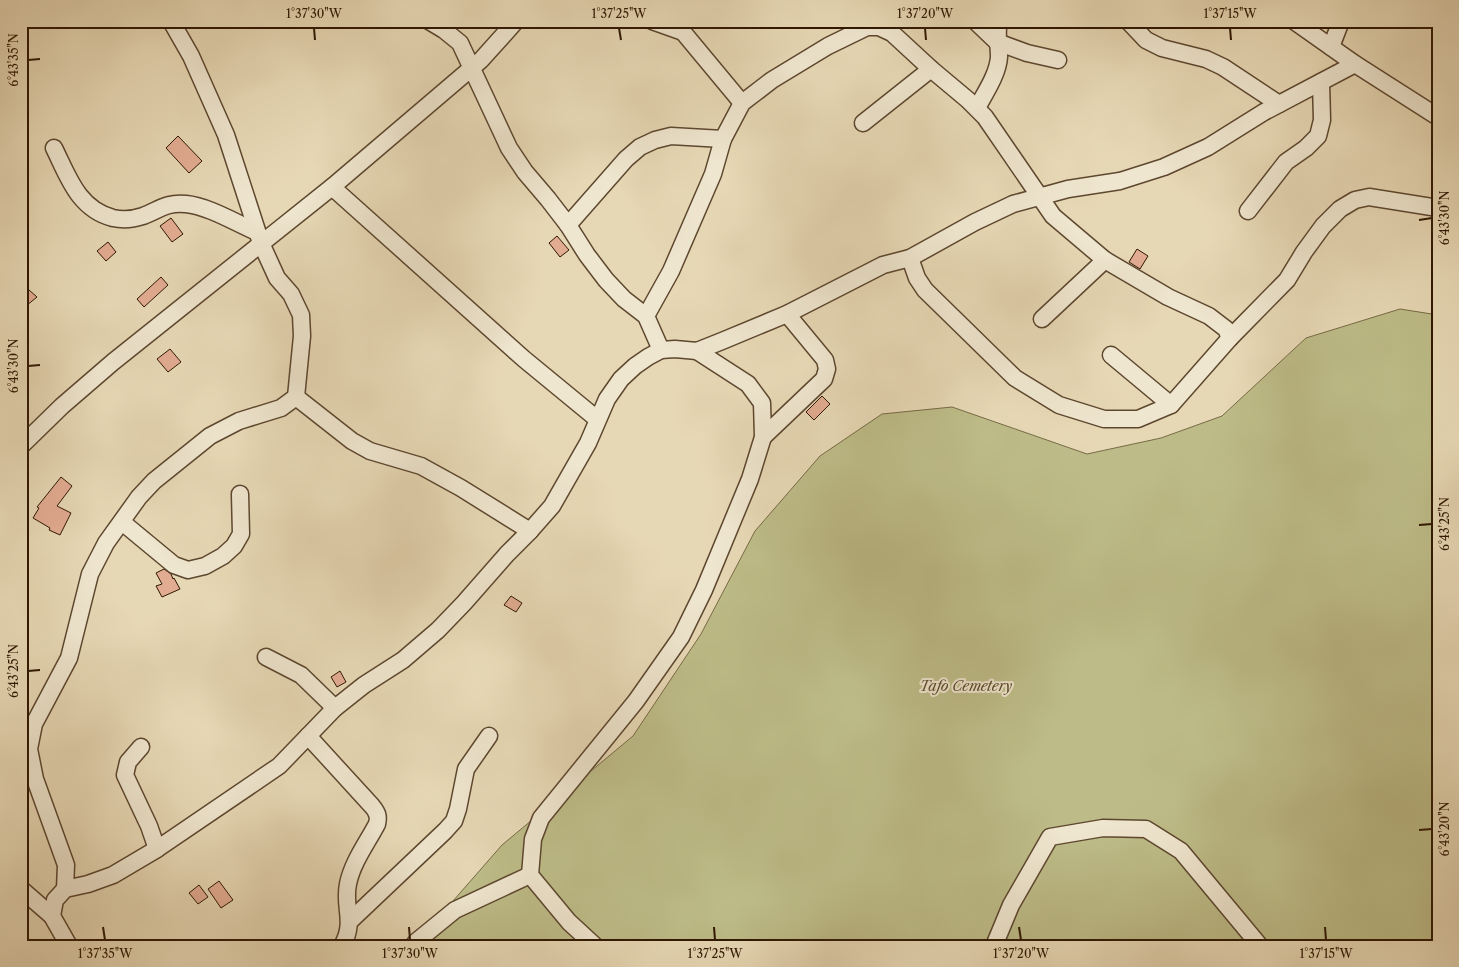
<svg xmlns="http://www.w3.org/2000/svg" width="1459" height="967" viewBox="0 0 1459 967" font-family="'Libre Caslon Text',serif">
  <rect width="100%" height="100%" fill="#e7d8b5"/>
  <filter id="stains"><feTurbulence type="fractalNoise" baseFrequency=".004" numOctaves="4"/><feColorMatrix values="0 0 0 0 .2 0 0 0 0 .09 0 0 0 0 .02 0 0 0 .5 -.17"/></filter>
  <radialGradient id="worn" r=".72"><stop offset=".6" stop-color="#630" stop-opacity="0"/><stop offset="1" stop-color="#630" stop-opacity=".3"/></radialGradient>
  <!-- green -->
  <path fill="#bdbc88" stroke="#766a45" d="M1400 309 1438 315V946H421L432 925 502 845 633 736 701 634 755 531 820 456 882 414 952 407 1087 454 1161 438 1222 416 1306 338Z"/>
  <!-- building -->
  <g fill="#e2ac92" stroke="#2f1702">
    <path d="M178 136 202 161 189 173 166 148Z"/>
    <path d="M171 218 183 234 172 242 160 226Z"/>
    <path d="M557 236 569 250 560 257 549 243Z"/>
    <path d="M108 242 116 252 106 261 97 251Z"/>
    <path d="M1137 249 1148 256 1140 269 1129 262Z"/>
    <path d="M161 277 168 285 144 307 137 299Z"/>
    <path d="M29 290 37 297 21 310V298Z"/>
    <path d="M170 349 181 362 168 372 157 359Z"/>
    <path d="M822 396 830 404 814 420 806 412Z"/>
    <path d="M61 477 72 486 57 506 71 513 60 535 49 530 50 528 33 518 39 508 37 507Z"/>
    <path d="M164 569 171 574 173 579 174 578 180 589 162 597 156 586 162 584 156 573Z"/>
    <path d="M511 596 522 603 516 612 504 605Z"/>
    <path d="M340 671 346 682 337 687 331 677Z"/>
    <path d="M219 881 233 900 221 908 208 889Z"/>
    <path d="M199 885 208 897 198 904 189 893Z"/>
  </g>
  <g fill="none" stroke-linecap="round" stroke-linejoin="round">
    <defs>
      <g id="minor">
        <path d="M171 21 191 56 226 135 261 243 277 278 291 294 301 315 302 336 296 397"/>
        <path d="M429 21 444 30 460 43 509 148 525 172 548 199 568 225 587 255 606 280 624 299 646 316 661 350"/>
        <path d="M652 21 683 32 742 103"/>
        <path d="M975 21 997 42 1027 53 1058 60"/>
        <path d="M1128 21 1146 40 1162 48 1206 59 1223 67 1279 104"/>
        <path d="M1294 21 1355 64 1438 117"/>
        <path d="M1331 47 1341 21"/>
        <path d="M977 108C985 93 998 74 999 57 999 45 996 33 999 21"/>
        <path d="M863 123 931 69"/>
        <path d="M54 148C68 176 78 209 113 218 122 220 134 219 143 216 159 210 166 202 186 204 208 206 236 223 257 232"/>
        <path d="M332 187 524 359 597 419"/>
        <path d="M1248 211 1286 162 1306 148 1318 136 1322 120 1321 82"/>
        <path d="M568 225 626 159 640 147 655 140 671 136 723 139"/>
        <path d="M910 258 917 278 925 290 1015 378 1059 405 1104 419H1138L1171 405 1230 338 1287 280 1304 252 1323 226 1340 209 1355 200 1369 197 1438 208"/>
        <path d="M646 316 671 271 713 174 723 139 742 103 772 80 828 46 867 27H879L892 33 931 69 968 100 985 117 1053 216 1105 260 1168 297 1209 316 1226 329 1230 338"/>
        <path d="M1042 319 1105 260"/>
        <path d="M1111 355 1171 405"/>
        <path d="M296 397 352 441 370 451 421 466 461 488 530 531"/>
        <path d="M763 437 824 379 827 369 825 360 787 314"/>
        <path d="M21 446 62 406 113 362 332 187 481 60 516 21"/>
        <path d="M122 522 174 565 188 570 205 566 223 556 234 546 241 534 240 494"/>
        <path d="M266 657 301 675 335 708"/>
        <path d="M308 736 372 806C377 812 379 816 377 824 367 843 352 863 348 884 343 907 356 922 342 946"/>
        <path d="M141 747 128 762 125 775 149 826 157 849"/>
        <path d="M21 889 52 916"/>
        <path d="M65 889 66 865 35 779 29 749 34 724 69 658 90 574 106 543 139 497 154 481 210 436 239 421 281 408 296 397"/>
        <path d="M350 921 445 831 454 821 458 809 466 769 489 736"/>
        <path d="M69 946 52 916 55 900 65 889 88 884 113 875 157 849 279 766 335 708 364 685 403 660 438 630 464 603 507 554 530 531 552 506 588 443 607 399 621 379 635 366 648 357 661 350 675 349 697 351 722 341 787 314 883 265 910 258 975 222 1013 204 1068 189 1120 181 1164 167 1208 147 1264 112 1355 64"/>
        <path d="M413 946 417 941 455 910 530 875"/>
        <path d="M595 946 569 922 530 875 533 839 541 818 636 701 681 637 704 590 750 479 763 437 762 403 748 384 697 351"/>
        <path d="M994 946 1011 905 1050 837 1103 828 1146 829 1181 851 1260 946"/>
      </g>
    </defs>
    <!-- minor casing -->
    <use href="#minor" stroke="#5d472f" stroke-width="19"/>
    <!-- minor -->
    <use href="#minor" stroke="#efe6cf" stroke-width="16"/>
  </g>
  <!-- ticks -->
  <path fill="none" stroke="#2f1702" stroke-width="2" d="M314 28 315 40M619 28 621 40M925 28 926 40M1230 28 1231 40M28 60 40 59M1419 220 1432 218M28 366 40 365M1419 525 1432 524M28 671 40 670M1419 830 1432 829M103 927 105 940M409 927 410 940M714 927 715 940M1019 927 1021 940M1325 927 1326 940"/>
  <g text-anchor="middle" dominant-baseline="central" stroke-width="4" stroke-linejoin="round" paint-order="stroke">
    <!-- park labels -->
    <g font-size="14" font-style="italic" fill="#5a492a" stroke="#efe6cf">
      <text x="966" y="686">Tafo Cemetery</text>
    </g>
  </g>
  <!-- margin -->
  <rect width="1459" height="967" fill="none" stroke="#e7d8b5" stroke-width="55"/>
  <rect x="28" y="28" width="1404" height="912" fill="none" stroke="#2f1702" stroke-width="2"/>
  <g font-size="12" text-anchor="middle" fill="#2f1702">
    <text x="314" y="18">1°37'30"W</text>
    <text x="619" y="18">1°37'25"W</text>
    <text x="925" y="18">1°37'20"W</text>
    <text x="1230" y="18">1°37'15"W</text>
    <text transform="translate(14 60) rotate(-90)" y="4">6°43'35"N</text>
    <text transform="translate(1445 218) rotate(-90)" y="4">6°43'30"N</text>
    <text transform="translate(14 366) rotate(-90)" y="4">6°43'30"N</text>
    <text transform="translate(1445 524) rotate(-90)" y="4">6°43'25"N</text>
    <text transform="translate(14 671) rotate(-90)" y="4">6°43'25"N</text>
    <text transform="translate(1445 829) rotate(-90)" y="4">6°43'20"N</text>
    <text x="105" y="958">1°37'35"W</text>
    <text x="410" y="958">1°37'30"W</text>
    <text x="715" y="958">1°37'25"W</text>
    <text x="1021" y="958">1°37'20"W</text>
    <text x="1326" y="958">1°37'15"W</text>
  </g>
  <rect width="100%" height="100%" filter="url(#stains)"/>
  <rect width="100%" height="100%" fill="url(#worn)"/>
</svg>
